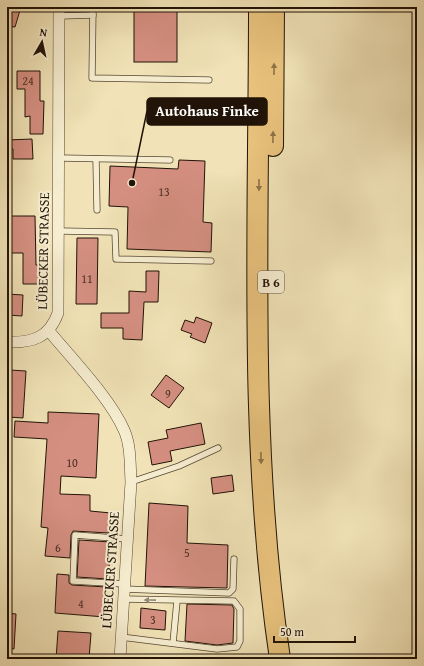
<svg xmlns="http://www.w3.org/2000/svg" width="424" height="666" viewBox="0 0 424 666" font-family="'Gentium Book Plus',serif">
  <rect width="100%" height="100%" fill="#f1e3b7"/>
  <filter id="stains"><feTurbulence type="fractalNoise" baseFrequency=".005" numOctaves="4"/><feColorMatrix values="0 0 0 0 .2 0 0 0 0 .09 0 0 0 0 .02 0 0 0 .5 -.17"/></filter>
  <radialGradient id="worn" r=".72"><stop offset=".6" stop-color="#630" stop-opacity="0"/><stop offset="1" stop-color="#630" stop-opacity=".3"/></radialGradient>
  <!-- building -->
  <g fill="#d58f81" stroke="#211307">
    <path d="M7 7H21L15 27 7 26Z"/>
    <rect x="134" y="7" width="43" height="55"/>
    <path d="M17 71H40V101H44L43 134H30V116L25 117V89H17Z"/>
    <path d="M32 139 33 159H13V149H7V140Z"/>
    <path d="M179 160 205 161 203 222 212 223 211 252 127 249 128 207 109 206 110 166 178 169Z"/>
    <path d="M7 216H35L36 265H39V284H23V253H7Z"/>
    <path d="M77 238H98L97 304H76Z"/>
    <path d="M146 271H159L158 302H144L142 340 123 339V328H101V313H129V291L146 292Z"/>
    <path d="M7 294 23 295 22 316 7 315Z"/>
    <path d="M196 317 212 323 205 343 190 337 192 334 181 330 185 320 194 323Z"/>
    <path d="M10 370 26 371 23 418 8 417Z"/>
    <path d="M166 375 184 388 169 408 151 395Z"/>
    <path d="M48 412 99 414 96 478 61 476 60 494 90 495V511L111 513 109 533 73 531 71 535 70 558 45 556 48 528 41 527 47 439 14 437 15 421 48 423Z"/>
    <path d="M201 423 205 444 170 451 172 461 152 465 148 442 168 438 166 430Z"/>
    <path d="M232 475 234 491 213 494 211 478Z"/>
    <path d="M149 503 188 506 187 543 228 545 227 588 145 586Z"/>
    <path d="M79 540 111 542 108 579 77 577Z"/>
    <path d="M57 574 69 575V583L72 585 107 587 105 617 55 613Z"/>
    <path d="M187 604 232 605 234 609 233 643 217 645 185 641Z"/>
    <path d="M141 608 166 611 165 630 140 628Z"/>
    <path d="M7 613 16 614 14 649 7 648Z"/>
    <path d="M58 631 91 633 89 659H56Z"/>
  </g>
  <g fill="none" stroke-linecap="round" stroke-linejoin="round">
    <defs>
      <g id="lane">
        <path d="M93 7 92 78 209 80"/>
        <path d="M59 16 93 15"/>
        <path d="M60 158 170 160"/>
        <path d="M96 159 97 210"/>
        <path d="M60 231 115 232 116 259 211 261"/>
        <path d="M131 482 179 466 218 448"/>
        <path d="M124 584 73 581 75 535 127 539"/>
        <path d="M124 589 229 593 233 589 234 559"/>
        <path d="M121 637 217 649 237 647 240 641V609L234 601 123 599"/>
        <path d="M173 643 177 601"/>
      </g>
      <g id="street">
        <path d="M49 331C72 359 110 398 124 430 131 445 130 465 131 482L120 659"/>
        <path d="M7 342C32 343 49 338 58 313L59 7"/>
      </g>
      <g id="highway">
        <path d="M259 7C259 223 248 445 280 659"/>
        <path d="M273 146 274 7"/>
      </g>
    </defs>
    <!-- lane casing -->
    <use href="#lane" stroke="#554733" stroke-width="7"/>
    <!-- street casing -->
    <use href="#street" stroke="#554733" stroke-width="12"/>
    <!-- highway casing -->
    <use href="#highway" stroke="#211307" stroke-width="22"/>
    <!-- lane -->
    <use href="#lane" stroke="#f6edd0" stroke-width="5.5"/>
    <!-- street -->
    <use href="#street" stroke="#f6edd0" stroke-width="11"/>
    <!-- highway -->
    <use href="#highway" stroke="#e8c27c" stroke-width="20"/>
  </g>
  <!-- one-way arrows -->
  <defs><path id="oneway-solid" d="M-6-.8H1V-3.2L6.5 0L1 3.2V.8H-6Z"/></defs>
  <g fill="#8e7347">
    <use href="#oneway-solid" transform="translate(274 69) rotate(-89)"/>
    <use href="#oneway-solid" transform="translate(273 137) rotate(-89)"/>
    <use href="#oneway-solid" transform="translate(259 185) rotate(90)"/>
    <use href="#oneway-solid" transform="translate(261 458) rotate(89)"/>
  </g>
  <use fill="#968b76" href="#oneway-solid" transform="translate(150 600) rotate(-179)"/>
  <g text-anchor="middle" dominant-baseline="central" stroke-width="4" stroke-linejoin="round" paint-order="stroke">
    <!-- number labels -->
    <g font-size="12" fill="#4e3226">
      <text x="28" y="80">24</text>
      <text x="164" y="191">13</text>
      <text x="87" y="278">11</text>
      <text x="168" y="393">9</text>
      <text x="72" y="462">10</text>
      <text x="58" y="547">6</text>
      <text x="187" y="552">5</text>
      <text x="81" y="603">4</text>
      <text x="153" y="619">3</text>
    </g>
    <!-- shield labels -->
    <rect fill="#f6edd0" stroke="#615443" stroke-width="1" x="258" y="271" width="26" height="22" rx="3"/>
    <g font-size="13" font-weight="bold" fill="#211307">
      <text x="271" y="282">B 6</text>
    </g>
    <!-- street labels -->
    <g font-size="14" fill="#211307" stroke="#f6edd0">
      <text transform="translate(43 251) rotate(-89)">LÜBECKER STRASSE</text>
      <text transform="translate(110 570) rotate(-86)">LÜBECKER STRASSE</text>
    </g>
  </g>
  <!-- callouts -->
  <path fill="none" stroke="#211307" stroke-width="1.5" d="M132 183L147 111"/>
  <circle fill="#211307" stroke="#f6edd0" stroke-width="1.5" cx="132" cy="183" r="4"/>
  <rect fill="#211307" stroke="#211307" stroke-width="1.5" x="147" y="98" width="120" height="27" rx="4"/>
  <g font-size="15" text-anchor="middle" font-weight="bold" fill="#fff">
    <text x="207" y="116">Autohaus Finke</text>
  </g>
  <!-- margin -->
  <rect width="424" height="666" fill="none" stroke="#f1e3b7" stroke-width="24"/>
  <rect x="8" y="8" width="408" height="650" fill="none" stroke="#211307" stroke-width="2"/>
  <rect x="12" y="12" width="400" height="642" fill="none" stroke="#211307"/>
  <!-- north arrow -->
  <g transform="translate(42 42) rotate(9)" stroke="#f6edd0" stroke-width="3" paint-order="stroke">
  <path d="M0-3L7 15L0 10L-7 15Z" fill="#211307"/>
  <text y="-6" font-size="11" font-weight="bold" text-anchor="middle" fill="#211307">N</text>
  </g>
  <!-- scale -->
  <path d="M274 636v6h81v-6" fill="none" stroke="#211307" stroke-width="2"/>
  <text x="280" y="636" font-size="12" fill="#211307" stroke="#f6edd0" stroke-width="3" paint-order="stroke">50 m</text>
  <rect width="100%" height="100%" filter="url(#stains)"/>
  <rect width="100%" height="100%" fill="url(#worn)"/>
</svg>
